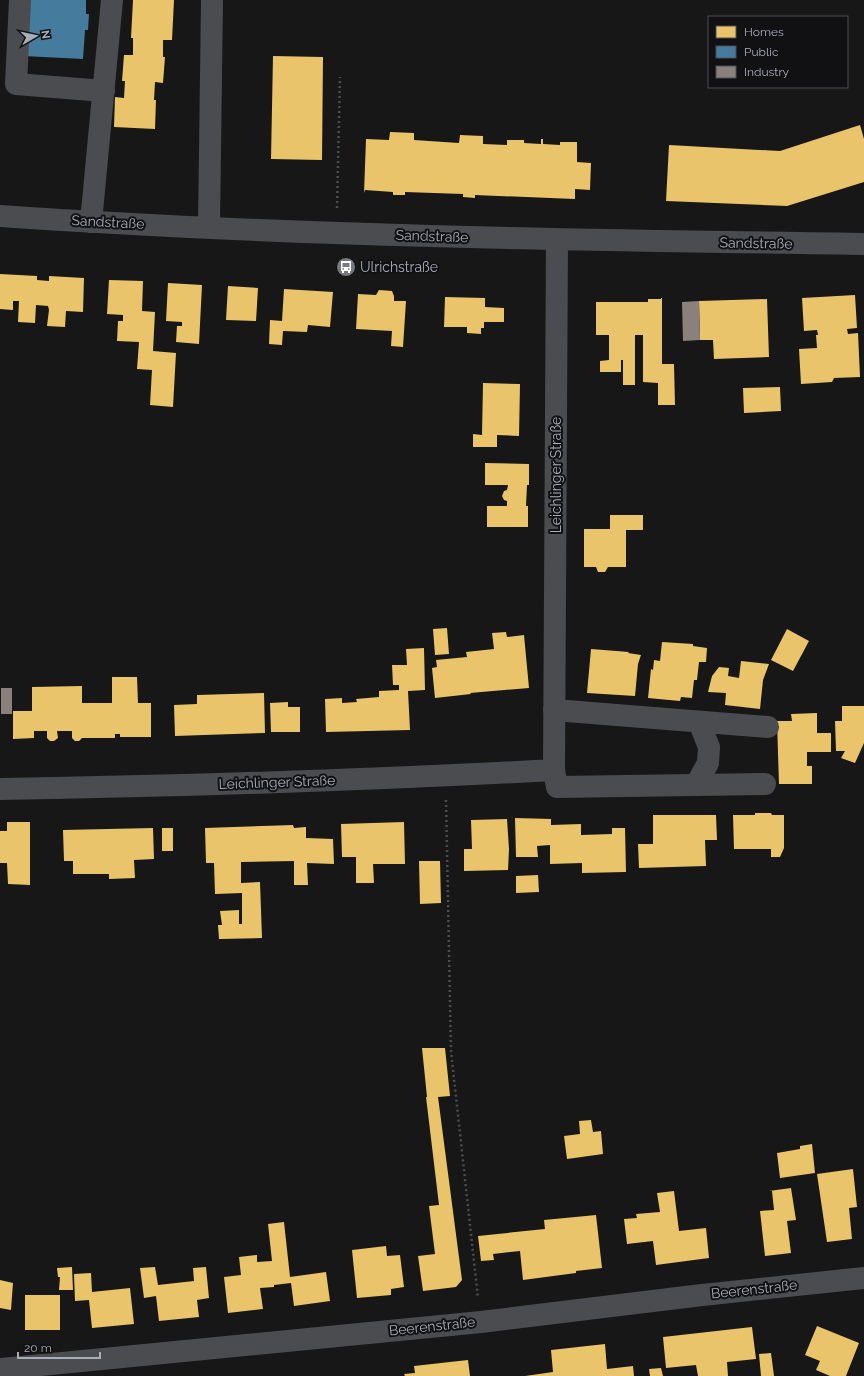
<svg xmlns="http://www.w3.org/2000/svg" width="864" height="1376" viewBox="0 0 864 1376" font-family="Raleway,sans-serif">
  <rect width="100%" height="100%" fill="#171717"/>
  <!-- homes -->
  <g fill="#e9c46a">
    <path d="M133 0H174L172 40H163V57H165L163 83 155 82 154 100H156L155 129 114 127 115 97 124 98 125 81H122L124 55H133V38H131Z"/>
    <path d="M273 56 323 57 322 160 271 159Z"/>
    <path d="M860 125 864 139V182L787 206 666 201 669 145 780 151Z"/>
    <path d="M390 132 414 133V140L459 143 460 135 483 136V144L507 145V140H524V143L541 144V139H543V144L560 145V142H577V162L591 163 590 190 575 189V199L475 195V198L463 197V194L405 192V195H393V192L365 190 364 193 366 139 389 140Z"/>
    <path d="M0 274 37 276V280L49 281V276L84 278 83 312 66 311 65 327 47 326 49 310 48 306 36 305 35 323 18 322 19 301H13V310L0 309Z"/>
    <path d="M109 280 143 281 142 311 155 312 153 351 176 353 173 407 150 405 152 370 137 369 139 342 117 341 118 321H123V315L107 314Z"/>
    <path d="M168 283 202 285 199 344 176 342 177 326H182V322L166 321Z"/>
    <path d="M228 286 258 288 256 321 226 320Z"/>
    <path d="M284 289 333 292 330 327 308 325 307 332 283 331 282 345 269 344 270 320 282 321Z"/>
    <path d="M379 290 392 291 394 296V301H406L403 347 391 346 392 331 356 329 358 294 376 295Z"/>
    <path d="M855 295 857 328 847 329 848 334 858 333 860 377 834 378 832 382 801 384 799 349 817 348 816 335H818L817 330 804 331 802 298Z"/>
    <path d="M445 297 485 298V307L504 308V322H484V328H481V334L467 333V327H444Z"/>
    <path d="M661 298H662V364H674L675 405H658V383L643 382V335H635V385H623V360H621V372H600V361L609 360V335H596V302H648V299H661Z"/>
    <path d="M767 299 769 357 714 359 713 340H700L699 301Z"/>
    <path d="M483 383 520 384 519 436 497 435V447H473V434L482 435Z"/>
    <path d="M780 387 781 411 744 413 743 388Z"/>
    <path d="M485 463 529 464V485H527L526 506H528V527H487V506H507V501L504 500 502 496 504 491 507 490 508 485H485Z"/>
    <path d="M610 515H643V530H626V567H608L605 572H598L596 567H584V529H610Z"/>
    <path d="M447 628 449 654 435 655 433 629Z"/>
    <path d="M787 629 809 641 793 671 771 660Z"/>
    <path d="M506 632 507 637 524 635 529 688 470 693 471 694 435 698 432 668 437 667 436 660 467 657 466 652 494 649 492 633Z"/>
    <path d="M662 642 693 644V646L707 648 706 662H699L697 680H694L692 698 681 697 680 701 648 698 651 669 653 670 654 660 660 661Z"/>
    <path d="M424 648 425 690 408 691 410 730 326 732 325 699 342 698V703L357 702 356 699 379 697V691L399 690V685H393L392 665H407L406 649Z"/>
    <path d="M591 649 629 652 628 653 641 655 638 664 635 696 587 693Z"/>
    <path d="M741 661 769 664 763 680 760 709 725 705 726 693 708 692 712 676 719 667 729 668 728 676 739 678Z"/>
    <path d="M112 677H137L138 703H151V737H120V734H115V738H82L79 741H75L72 738V731H57L58 738 54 741H50L47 738V731H34V738L13 739V711H32V687L82 686V703H112Z"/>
    <path d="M264 693 265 733 175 736 174 705 197 704V695Z"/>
    <path d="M288 702V707H300V732H271L270 703Z"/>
    <path d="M842 706H864V743L855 763 841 758 845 751H836L835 721H842Z"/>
    <path d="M817 713V733H831V752H807V766H812V784H779L777 721H792L791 714Z"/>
    <path d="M755 813H771L772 815H784V848L780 857H771V849H734L733 815H755Z"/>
    <path d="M653 815H716L717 840H705L706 866 639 868 638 844H653Z"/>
    <path d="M515 818 551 819V825L581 824V835L612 834V828H625L626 872 582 873V863L550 864V845L537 846 538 857H516Z"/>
    <path d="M507 819 509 849 508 870 464 871V849H472L471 820Z"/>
    <path d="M7 822H30V885L8 884 7 863H0V831H7Z"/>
    <path d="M404 822 405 864H373L374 883H356V857H342L341 824Z"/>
    <path d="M293 825 294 828 306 827V838L333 839 334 864 307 863 308 885H294V861L241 862V883L260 882 262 938 219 939 218 925H222L220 911 239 910V924H242V893L215 894 214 863H206L205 828Z"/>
    <path d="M153 828 154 859 134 860 135 878 109 879V874H73V861H64L63 830Z"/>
    <rect x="162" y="828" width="11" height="23"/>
    <path d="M419 861H440L441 903 420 904Z"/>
    <path d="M538 875 539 892 516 893V876Z"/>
    <path d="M422 1048H445L450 1096 438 1097 462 1280 456 1287 423 1291 418 1256 435 1254 429 1206 439 1205 426 1097H427Z"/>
    <path d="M591 1120 593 1132 601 1131 603 1154 567 1159 564 1136 580 1134 579 1121Z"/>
    <path d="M812 1144 815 1173 780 1178 777 1153 800 1149V1146Z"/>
    <path d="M853 1169 857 1207 849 1208 852 1239 827 1242 817 1174Z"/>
    <path d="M791 1188 796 1220 787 1221 791 1253 765 1256 760 1211 774 1210 772 1191H769Z"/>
    <path d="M674 1191 679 1231 706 1228 709 1258 656 1265 653 1241 627 1244 624 1219 637 1218 636 1214 660 1212 657 1193Z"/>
    <path d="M596 1215 602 1268 576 1271V1273L523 1280 520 1251 493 1254 494 1260 481 1261 478 1236 545 1229 544 1220Z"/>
    <path d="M284 1222 290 1277 326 1272 330 1301 294 1306 291 1283 274 1285V1287L260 1288 263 1309 228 1313 224 1277 241 1275 239 1257 257 1255V1262L272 1261 268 1224Z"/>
    <path d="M386 1246 387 1256 400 1255 404 1287 391 1289V1295L357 1298 352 1250Z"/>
    <path d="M72 1267 73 1290H59L60 1277H58L57 1268Z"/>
    <path d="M155 1267 158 1285 194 1281 193 1268 206 1267 209 1298 197 1300 199 1317 159 1321 156 1296 144 1298 140 1268Z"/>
    <path d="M91 1273 92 1292 130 1288 134 1324 92 1328 89 1300 75 1301 74 1274Z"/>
    <path d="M0 1280 13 1283 11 1310 0 1308Z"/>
    <rect x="25" y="1295" width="35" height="35"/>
    <path d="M817 1326 859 1343 846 1376H830L816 1370 820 1361 805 1355Z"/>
    <path d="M752 1327 756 1359 727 1362 728 1376H698L696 1365 666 1368 663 1337Z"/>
    <path d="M605 1344 607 1369 633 1366 634 1376H525L553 1372 551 1350Z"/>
    <path d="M771 1353 774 1376H761L759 1354Z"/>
    <path d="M468 1360 470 1376H405L404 1374 415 1373 414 1366Z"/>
    <path d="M661 1368 663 1376H650L649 1369Z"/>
  </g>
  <!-- public -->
  <path fill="#457b9d" d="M27 0H86V14H89L88 30H85L83 59 23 56Z"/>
  <!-- industry -->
  <g fill="#8a817c">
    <path d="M699 301 700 340 683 341 682 302Z"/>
    <rect x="1" y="688" width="11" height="26"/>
  </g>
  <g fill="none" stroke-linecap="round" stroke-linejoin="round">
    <!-- path -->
    <g stroke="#4d4e52" stroke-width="2.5" stroke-dasharray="2 3" stroke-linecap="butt">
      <path d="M337 208 340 77"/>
      <path d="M446 800 451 1051 478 1298"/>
    </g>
    <!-- minor -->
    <g stroke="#4b4c50" stroke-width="22">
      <path d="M20 0 16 84 104 91"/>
      <path d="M0 216C287 236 576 240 864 244"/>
      <path d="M91 222 112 0"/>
      <path d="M209 227 212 0"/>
      <path d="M554 710 768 727"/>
      <path d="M554 770 557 787 765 784"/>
      <path d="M696 785 708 763 709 747 699 722"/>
      <path d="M0 789C185 786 370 780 554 770L557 240"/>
      <path d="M0 1369 481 1322 702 1295 864 1278"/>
    </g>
  </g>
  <!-- icons -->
  <defs>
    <symbol id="bus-disc" viewBox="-11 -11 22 22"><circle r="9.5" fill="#757880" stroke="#111113"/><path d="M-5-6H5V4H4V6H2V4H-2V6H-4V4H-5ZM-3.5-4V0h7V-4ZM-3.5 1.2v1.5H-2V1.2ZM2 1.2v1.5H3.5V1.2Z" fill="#fff"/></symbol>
  </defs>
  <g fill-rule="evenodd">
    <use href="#bus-disc" x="335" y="256" width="22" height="22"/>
  </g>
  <g text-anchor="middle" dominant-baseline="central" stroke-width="4" stroke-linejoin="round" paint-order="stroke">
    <!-- street labels -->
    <g font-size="14" fill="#a8adb8" stroke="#111113">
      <text transform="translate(108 222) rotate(3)">Sandstraße</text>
      <text transform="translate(432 236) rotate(2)">Sandstraße</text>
      <text transform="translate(756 243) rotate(1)">Sandstraße</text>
      <text transform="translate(556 475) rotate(-90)">Leichlinger Straße</text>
      <text transform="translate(277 782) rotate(-2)">Leichlinger Straße</text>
      <text transform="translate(754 1289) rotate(-6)">Beerenstraße</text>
      <text transform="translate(432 1326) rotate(-6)">Beerenstraße</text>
    </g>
    <!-- poi labels -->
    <g font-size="14" fill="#a8adb8" stroke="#111113" text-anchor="start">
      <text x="360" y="267">Ulrichstraße</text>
    </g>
  </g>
  <!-- legend -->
  <rect x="708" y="16" width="140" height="72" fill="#111113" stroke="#4d4f55"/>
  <rect x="716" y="26" width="20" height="12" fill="#e9c46a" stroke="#4d4f55"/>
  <text x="744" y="36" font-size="12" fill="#a8adb8">Homes</text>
  <rect x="716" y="46" width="20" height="12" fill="#457b9d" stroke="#4d4f55"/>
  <text x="744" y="56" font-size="12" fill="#a8adb8">Public</text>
  <rect x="716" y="66" width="20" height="12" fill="#8a817c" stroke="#4d4f55"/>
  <text x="744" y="76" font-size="12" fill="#a8adb8">Industry</text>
  <!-- north arrow -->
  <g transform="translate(36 36) rotate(81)" stroke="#111113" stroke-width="3" paint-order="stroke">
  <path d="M0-3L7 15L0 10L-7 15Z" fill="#a8adb8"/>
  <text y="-6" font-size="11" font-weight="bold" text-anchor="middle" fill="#a8adb8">N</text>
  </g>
  <!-- scale -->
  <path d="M18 1352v6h82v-6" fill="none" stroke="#a8adb8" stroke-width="2"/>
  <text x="24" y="1352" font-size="12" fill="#a8adb8" stroke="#111113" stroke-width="3" paint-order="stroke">20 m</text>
</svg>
